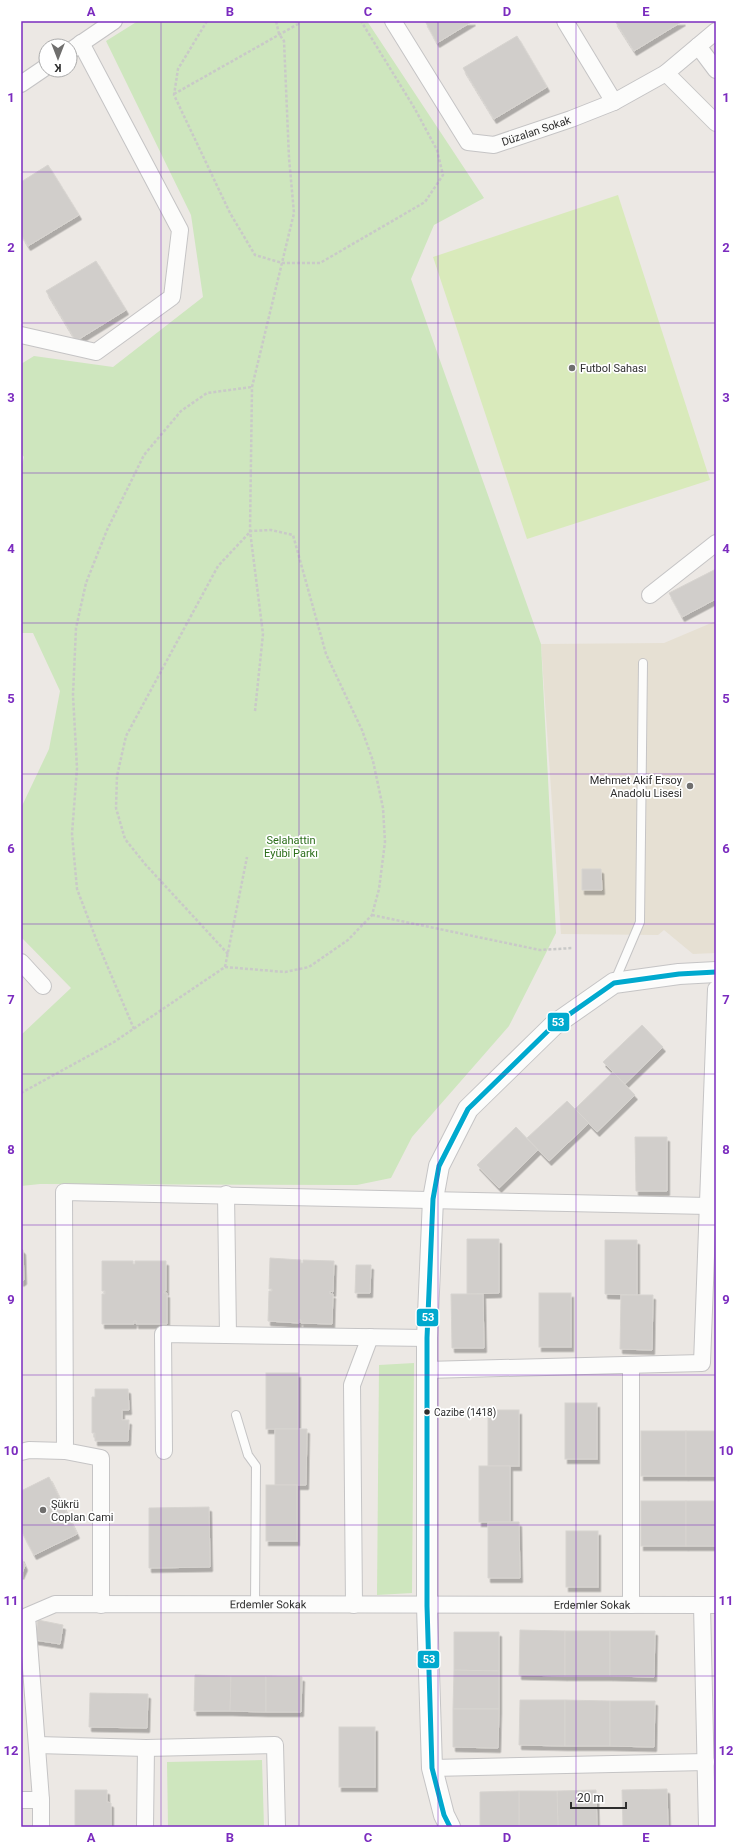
<svg xmlns="http://www.w3.org/2000/svg" width="737" height="1848" viewBox="0 0 737 1848" font-family="Roboto,sans-serif">
  <defs>
    <filter id="shadow"><feDropShadow dx="2.5" dy="4.5" stdDeviation="0" flood-color="#0004"/></filter>
  </defs>
  <rect width="100%" height="100%" fill="#ece8e4"/>
  <!-- education -->
  <path fill="#e6e0d3" d="M716 621V953L693 954 664 930 658 935 561 934 541 644 664 643Z"/>
  <!-- green -->
  <g fill="#cee6be">
    <path d="M138 21H367L484 198 434 225 411 279 541 644 556 933 509 1026 412 1137 391 1178 357 1185 40 1184 21 1186V1035L71 988 21 937V808L49 749 60 691 33 633H21V469L24 457 21 453V364L34 356 113 367 203 297 191 215 106 41Z"/>
    <path d="M414 1363 412 1593 377 1595 379 1365Z"/>
    <path d="M262 1760 264 1827H168L167 1762Z"/>
  </g>
  <!-- pitch -->
  <path fill="#d9eabb" d="M618 195 710 480 527 539 433 257Z"/>
  <!-- building -->
  <g fill="#d1cecb" stroke="#d7d4d0" filter="url(#shadow)">
    <path d="M425 21H473L437 43Z"/>
    <path d="M615 21H683L634 51Z"/>
    <path d="M517 36 547 87 494 119 463 68Z"/>
    <path d="M48 165 79 215 28 246 21 234V182Z"/>
    <path d="M96 261 126 310 76 341 46 291Z"/>
    <path d="M716 569V599L682 617 669 593Z"/>
    <path d="M582 869H601L602 890H582Z"/>
    <path d="M642 1025 663 1047 625 1084 603 1062Z"/>
    <path d="M613 1072 635 1095 597 1132 575 1109Z"/>
    <path d="M567 1101 589 1123 549 1161 527 1138Z"/>
    <path d="M516 1127 538 1150 499 1188 477 1165Z"/>
    <path d="M635 1137H667V1191H636Z"/>
    <path d="M467 1239H499V1293L467 1294Z"/>
    <path d="M605 1240H637V1295L605 1294Z"/>
    <path d="M21 1248 23 1250 24 1280 21 1282Z"/>
    <path d="M270 1258 301 1260V1263H303V1260L334 1261 333 1292 330 1291V1294H333L332 1324 301 1323V1320H299V1323L268 1321 269 1291H272V1289H269Z"/>
    <path d="M102 1261H133V1264H135V1261H166V1291H164V1293H167V1324H136V1321H134V1324H102V1294H105V1291H102Z"/>
    <path d="M356 1265H371L370 1293H355Z"/>
    <rect x="539" y="1293" width="32" height="54"/>
    <path d="M451 1294H483L484 1348H452Z"/>
    <path d="M621 1295H653L652 1350 620 1349Z"/>
    <rect x="266" y="1373" width="32" height="56"/>
    <path d="M95 1389H128L129 1410H122V1420H129L128 1441H95V1433H92V1397H95Z"/>
    <rect x="565" y="1403" width="32" height="56"/>
    <rect x="488" y="1410" width="31" height="56"/>
    <path d="M275 1429H307L306 1485H275Z"/>
    <rect x="641" y="1431" width="45" height="45"/>
    <rect x="686" y="1431" width="30" height="45"/>
    <rect x="479" y="1466" width="31" height="56"/>
    <path d="M49 1477 77 1534 34 1555 21 1530V1491Z"/>
    <rect x="266" y="1485" width="31" height="56"/>
    <rect x="641" y="1501" width="45" height="45"/>
    <rect x="686" y="1501" width="30" height="45"/>
    <path d="M209 1507 210 1567 149 1568V1508Z"/>
    <path d="M488 1522H519L520 1578H488Z"/>
    <rect x="566" y="1531" width="32" height="56"/>
    <path d="M21 1557 25 1566 21 1575Z"/>
    <path d="M38 1620 63 1625 60 1644 35 1640Z"/>
    <path d="M520 1630 565 1631V1676L519 1675Z"/>
    <rect x="565" y="1631" width="45" height="45"/>
    <path d="M610 1631H655L654 1677 610 1676Z"/>
    <path d="M454 1632H499V1671L454 1670Z"/>
    <path d="M454 1670 499 1671V1709H453Z"/>
    <path d="M195 1675 231 1676 230 1711H194Z"/>
    <path d="M231 1676H266V1712L230 1711Z"/>
    <path d="M266 1676 302 1677 301 1712H266Z"/>
    <path d="M90 1693 148 1694 147 1728 89 1727Z"/>
    <path d="M520 1700H565V1746L519 1745Z"/>
    <path d="M565 1700 610 1701V1746H565Z"/>
    <path d="M610 1701H655L654 1747 610 1746Z"/>
    <path d="M453 1709H499L498 1748 453 1747Z"/>
    <rect x="339" y="1727" width="36" height="60"/>
    <path d="M667 1789 668 1827H623L622 1790Z"/>
    <path d="M75 1790H107V1802L111 1803V1827H75Z"/>
    <path d="M596 1790 597 1827H558L557 1791Z"/>
    <path d="M519 1791H557L558 1827H519Z"/>
    <path d="M519 1791V1827H480V1792Z"/>
  </g>
  <g fill="none" stroke-linecap="round" stroke-linejoin="round">
    <defs>
      <g id="service">
        <path d="M614 983 640 922 643 663"/>
        <path d="M236 1415 248 1455 256 1466 255 1605"/>
      </g>
      <g id="minor">
        <path id="s1" d="M393 21 468 142 494 145 571 119 614 102 666 73 716 123"/>
        <path d="M565 21 614 102"/>
        <path d="M698 46 716 70"/>
        <path d="M70 51 114 21"/>
        <path d="M666 73 716 31"/>
        <path d="M21 84 46 67"/>
        <path d="M21 335 96 352 172 297 180 230 81 43"/>
        <path d="M650 595 716 543"/>
        <path d="M21 962 43 986"/>
        <path d="M226 1194 228 1335"/>
        <path d="M426 1370 702 1363 716 989"/>
        <path d="M164 1451 163 1334 427 1338"/>
        <path d="M21 1452 29 1450 65 1451"/>
        <path d="M101 1605V1458L65 1451 64 1192 708 1206"/>
        <path d="M354 1605 352 1385 370 1337"/>
        <path d="M631 1605V1365"/>
        <path d="M702 1605 707 1827"/>
        <path d="M37 1745 146 1748 275 1745 277 1827"/>
        <path d="M432 1768 706 1762"/>
        <path id="s2" d="M21 1800H41L27 1616 55 1604 716 1605"/>
        <path d="M41 1800V1827"/>
        <path d="M145 1827 146 1748"/>
      </g>
      <path id="tertiary" d="M450 1827 444 1815 432 1768 427 1606V1338L433 1199 439 1166 468 1109 554 1025 614 983 679 974 716 972"/>
    </defs>
    <!-- service casing -->
    <use href="#service" stroke="#c5c4c5" stroke-width="10"/>
    <!-- minor casing -->
    <use href="#minor" stroke="#c5c4c5" stroke-width="18"/>
    <!-- tertiary casing -->
    <use href="#tertiary" stroke="#c5c4c5" stroke-width="22"/>
    <!-- path -->
    <g stroke="#c9c9c8" stroke-width="2.5" stroke-dasharray="3 2" stroke-linecap="butt">
      <path d="M207 21 178 69 174 95 230 213 255 255 282 263H320L425 202 443 175 437 150 415 109 361 21"/>
      <path d="M174 94 298 24 296 21"/>
      <path d="M255 711 263 634 250 531 252 387 294 213 289 158 284 41 279 34 276 21"/>
      <path d="M372 915 540 950 573 948"/>
      <path d="M228 954 145 864 125 839 116 808 117 776 126 736 218 566 250 532"/>
      <path d="M225 967 285 972 309 967 348 940 372 915 379 889 385 842 383 808 373 761 362 730 326 654 293 535 271 530 250 531"/>
      <path d="M134 1029 98 944 77 889 72 834 77 768 73 695 76 628 86 583 107 530 144 455 181 411 207 393 252 387"/>
      <path d="M21 1093 114 1042 225 967 247 857"/>
    </g>
    <!-- service -->
    <use href="#service" stroke="#fcfcfb" stroke-width="8"/>
    <!-- minor -->
    <use href="#minor" stroke="#fcfcfb" stroke-width="16"/>
    <!-- tertiary -->
    <use href="#tertiary" stroke="#fcfcfb" stroke-width="20"/>
    <defs>
      <path id="bus-1" d="M450 1827 444 1815 432 1768 427 1606V1338L433 1199 439 1166 468 1109 554 1025 614 983 679 974 716 972"/>
    </defs>
    <!-- bus-1 casing -->
    <use href="#bus-1" stroke="#fff" stroke-width="8"/>
    <!-- bus-1 -->
    <use href="#bus-1" stroke="#00a9ce" stroke-width="5"/>
  </g>
  <!-- grid -->
  <path fill="none" stroke="#7b2cbf" stroke-width="1" stroke-opacity="0.55" d="M161 21V1827M299 21V1827M438 21V1827M576 21V1827M21 172H716M21 323H716M21 473H716M21 623H716M21 774H716M21 924H716M21 1074H716M21 1225H716M21 1375H716M21 1525H716M21 1676H716"/>
  <!-- markers -->
  <g fill="#706f6e" stroke="#fff" stroke-width="1.5">
    <circle cx="572" cy="368" r="4"/>
    <circle cx="690" cy="786" r="4"/>
    <circle cx="43" cy="1510" r="4"/>
  </g>
  <circle fill="#2e2e2e" stroke="#fff" stroke-width="1.5" cx="427" cy="1412" r="3.5"/>
  <g text-anchor="middle" dominant-baseline="central" stroke-width="3.5" stroke-linejoin="round" paint-order="stroke">
    <!-- bus labels -->
    <g font-size="10" fill="#2e2e2e" stroke="#fff" text-anchor="start">
      <text x="434" y="1412">Cazibe (1418)</text>
    </g>
    <!-- street labels -->
    <g font-size="11" fill="#2e2e2e" stroke="#fff">
      <text stroke="none"><textPath href="#s1" startOffset="213">Düzalan Sokak</textPath></text>
      <text stroke="none"><textPath href="#s2" startOffset="448">Erdemler Sokak</textPath></text>
      <text stroke="none"><textPath href="#s2" startOffset="772">Erdemler Sokak</textPath></text>
    </g>
    <!-- poi labels -->
    <g font-size="11" fill="#2e2e2e" stroke="#fff" text-anchor="start">
      <text x="580" y="368">Futbol Sahası</text>
      <text x="682" y="780" text-anchor="end">Mehmet Akif Ersoy<tspan x="682" dy="13">Anadolu Lisesi</tspan></text>
      <text x="51" y="1504">Şükrü<tspan x="51" dy="13">Coplan Cami</tspan></text>
    </g>
    <!-- park labels -->
    <g font-size="11" fill="#2c6e1b" stroke="#fff">
      <text x="291" y="840">Selahattin<tspan x="291" dy="13">Eyübi Parkı</tspan></text>
    </g>
  </g>
  <g stroke="#fff" stroke-width="1.5">
    <rect x="547" y="1012" width="23" height="20" rx="4" fill="#00a9ce"/>
    <rect x="416" y="1308" width="23" height="19" rx="4" fill="#00a9ce"/>
    <rect x="417" y="1650" width="23" height="19" rx="4" fill="#00a9ce"/>
  </g>
  <g font-size="11" text-anchor="middle" font-weight="bold" fill="#fff">
    <text x="558" y="1026">53</text>
    <text x="428" y="1321">53</text>
    <text x="429" y="1663">53</text>
  </g>
  <!-- border -->
  <rect width="737" height="1848" fill="none" stroke="#ffffff" stroke-width="44"/>
  <!-- north arrow -->
  <g transform="translate(58 58) rotate(180)"><circle r="19" fill="#ffffff" stroke="#ababab"/>
  <path d="M0-3L7 15L0 10L-7 15Z" fill="#706f6e"/>
  <text y="-6" font-size="11" font-weight="bold" text-anchor="middle" fill="#2e2e2e">K</text>
  </g>
  <!-- scale -->
  <path d="M571 1802v6h55v-6" fill="none" stroke="#2e2e2e" stroke-width="2"/>
  <text x="577" y="1802" font-size="12" fill="#2e2e2e" stroke="#ffffff" stroke-width="3" paint-order="stroke">20 m</text>
  <rect x="22" y="22" width="693" height="1804" fill="none" stroke="#7b2cbf" stroke-width="1.5"/>
  <g font-size="13" text-anchor="middle" font-weight="bold" fill="#7b2cbf">
    <text x="91" y="16">A</text>
    <text x="230" y="16">B</text>
    <text x="368" y="16">C</text>
    <text x="507" y="16">D</text>
    <text x="646" y="16">E</text>
    <text x="11" y="102">1</text>
    <text x="726" y="102">1</text>
    <text x="11" y="252">2</text>
    <text x="726" y="252">2</text>
    <text x="11" y="402">3</text>
    <text x="726" y="402">3</text>
    <text x="11" y="553">4</text>
    <text x="726" y="553">4</text>
    <text x="11" y="703">5</text>
    <text x="726" y="703">5</text>
    <text x="11" y="853">6</text>
    <text x="726" y="853">6</text>
    <text x="11" y="1004">7</text>
    <text x="726" y="1004">7</text>
    <text x="11" y="1154">8</text>
    <text x="726" y="1154">8</text>
    <text x="11" y="1304">9</text>
    <text x="726" y="1304">9</text>
    <text x="11" y="1455">10</text>
    <text x="726" y="1455">10</text>
    <text x="11" y="1605">11</text>
    <text x="726" y="1605">11</text>
    <text x="11" y="1755">12</text>
    <text x="726" y="1755">12</text>
    <text x="91" y="1842">A</text>
    <text x="230" y="1842">B</text>
    <text x="368" y="1842">C</text>
    <text x="507" y="1842">D</text>
    <text x="646" y="1842">E</text>
  </g>
</svg>
